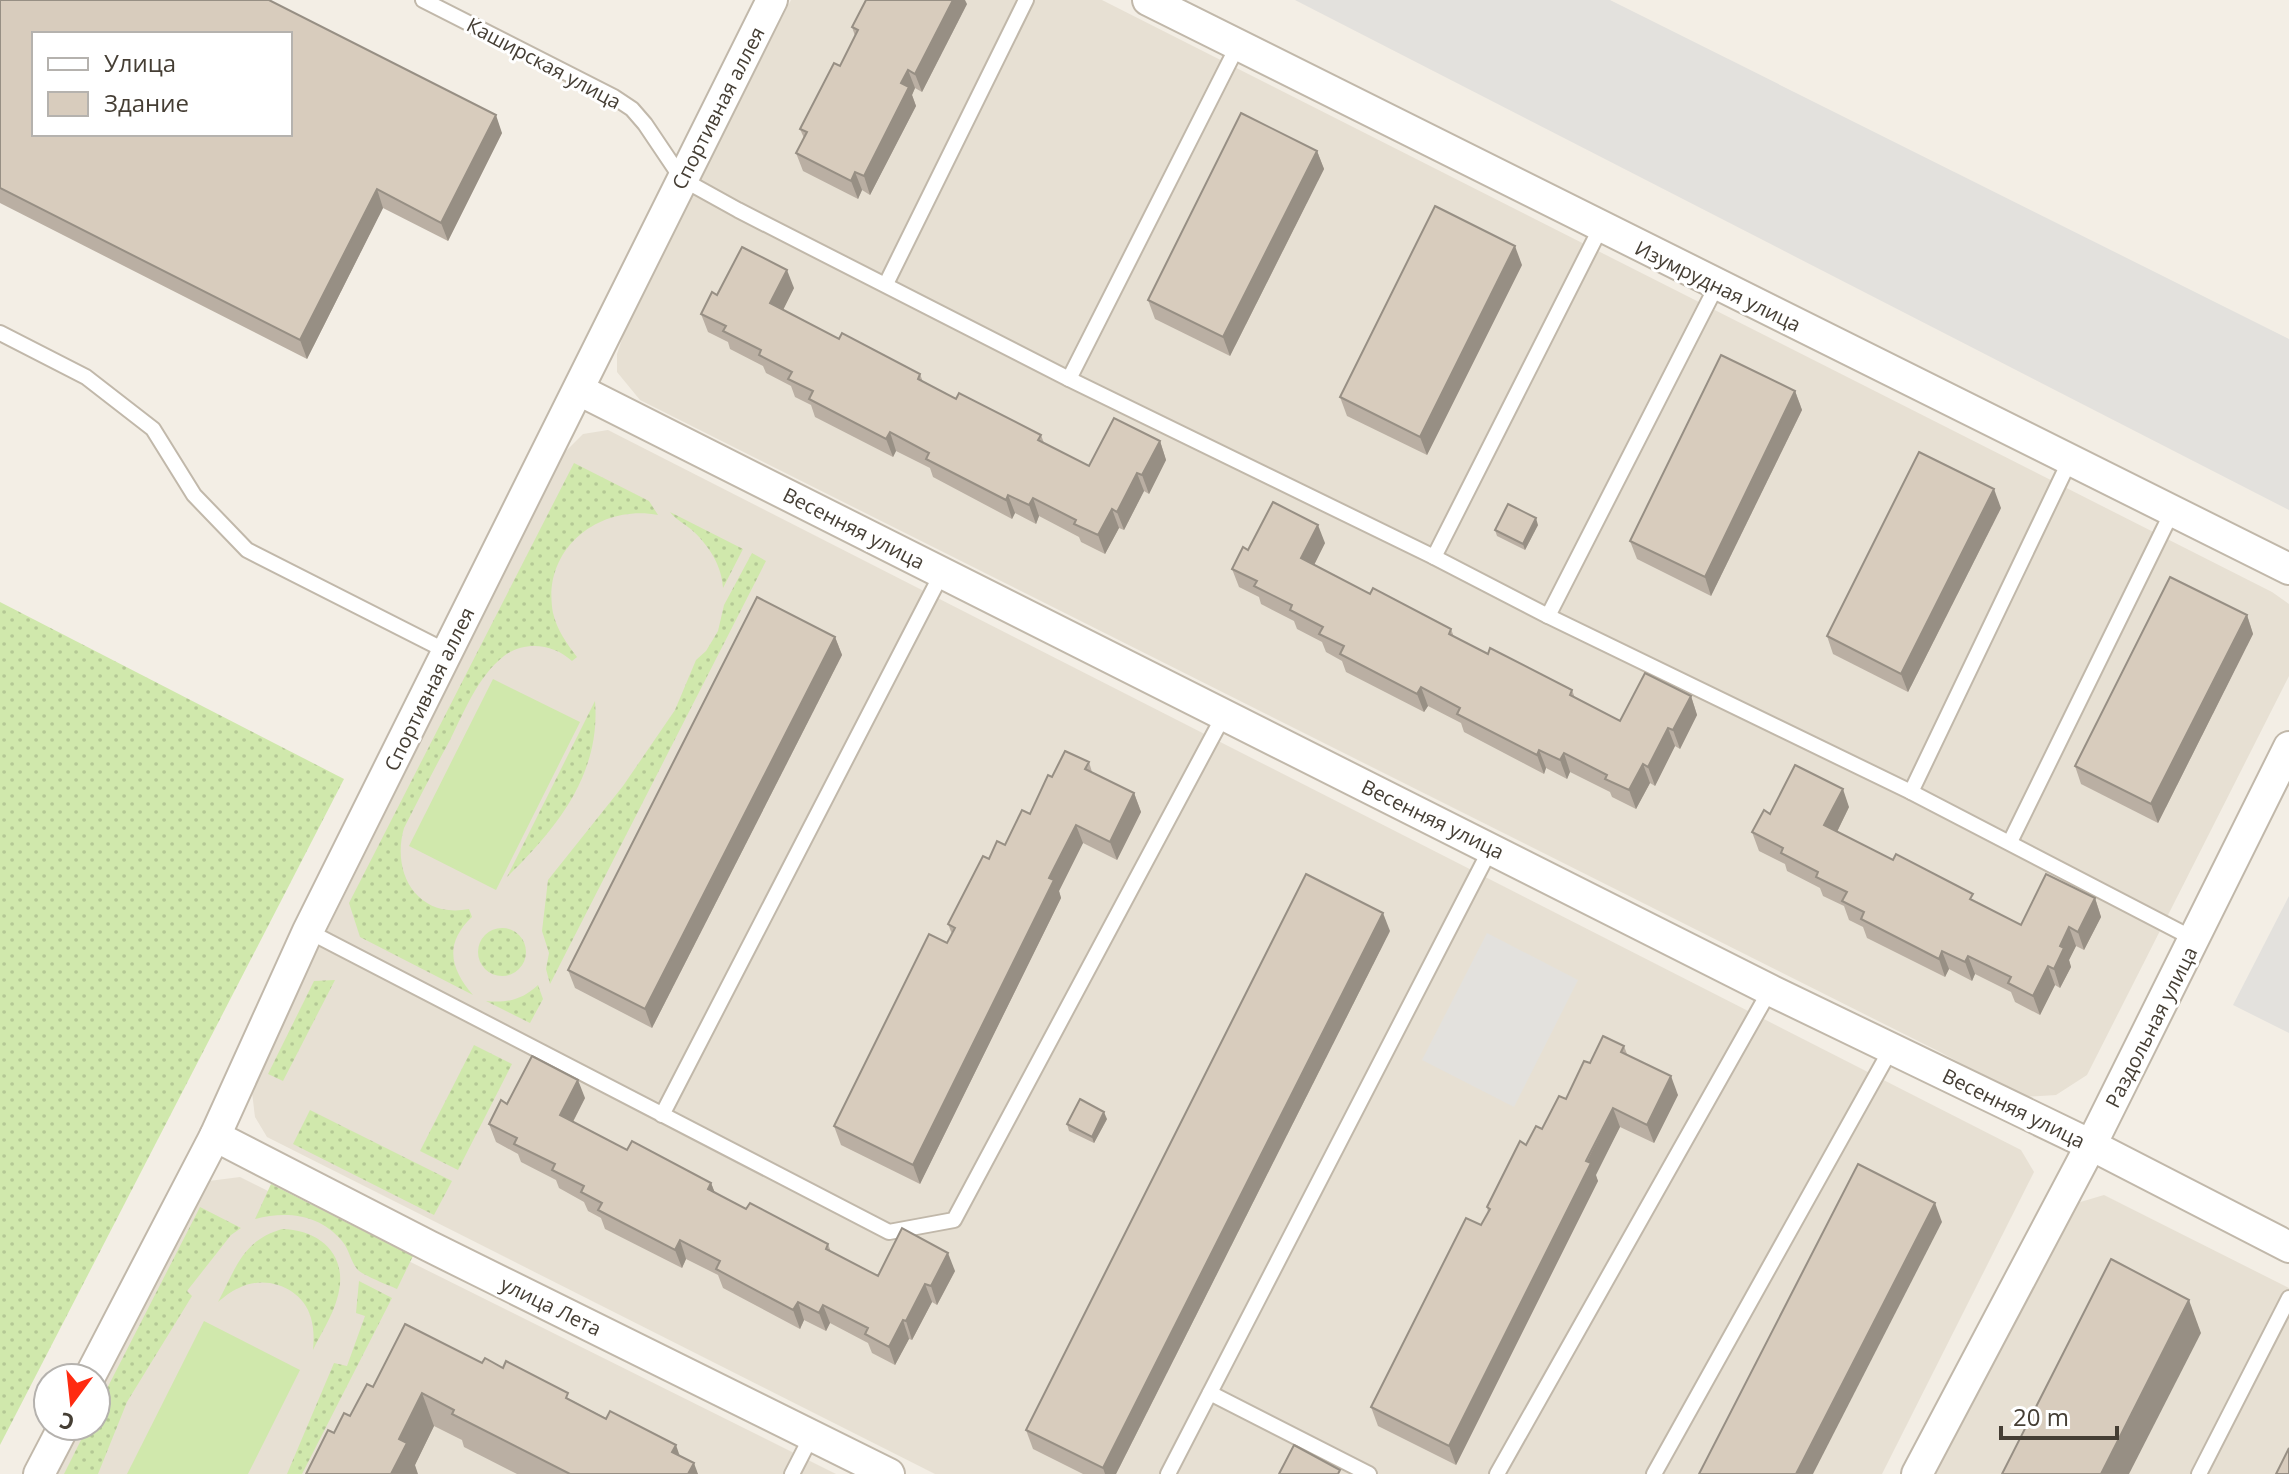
<svg xmlns="http://www.w3.org/2000/svg" width="2289" height="1474" viewBox="0 0 2289 1474" font-family="'Open Sans',sans-serif">
  <defs>
    <pattern id="grass-dots" width="8" height="8" patternUnits="userSpaceOnUse" patternTransform="scale(2)"><rect width="8" height="8" fill="#d0e8ac"/><path d="M2 2h.1M6 6h.1" fill="none" stroke="#b4c895" stroke-width="1.8" stroke-linecap="round"/></pattern>
  </defs>
  <rect width="100%" height="100%" fill="#f3eee5"/>
  <!-- residential -->
  <g fill="#e7e0d3">
    <path d="M791 0H1102L2272 592 2289 604V676L2087 1075 2056 1095 2022 1097 1940 1052 640 400 617 372V354L625 330Z"/>
    <path d="M608 430 2021 1150 2034 1172 1882 1474H935L267 1137 255 1117 251 1084 563 454 583 434Z"/>
    <path d="M240 1177 836 1474H47L71 1426H96V1378L183 1205 209 1181Z"/>
    <path d="M2104 1195 2289 1288V1474H1931L2067 1206Z"/>
  </g>
  <!-- grass -->
  <g fill="url(#grass-dots)">
    <path d="M574 463 649 501 658 515C599 504 541 549 553 613 557 630 567 644 577 657L572 661C554 644 525 640 504 656 478 676 464 712 450 740 434 769 419 799 404 828 391 873 417 919 469 909L472 917C444 943 450 969 473 995L360 937 349 903Z"/>
    <path d="M670 512 743 549 723 588C722 567 710 547 694 532 686 524 678 522 670 512Z"/>
    <path d="M752 553 766 561 550 984 546 969 549 953 542 931 548 880 623 786 675 710 696 660 706 651 718 631 724 605Z"/>
    <path d="M0 602 344 779 0 1445Z"/>
    <path d="M595 701C601 774 557 828 507 877Z"/>
    <circle cx="502" cy="952" r="24"/>
    <path d="M335 980 283 1081 268 1074 314 981Z"/>
    <path d="M538 985 543 999 530 1023 486 1001C507 1003 522 1000 538 985Z"/>
    <path d="M474 1045 512 1064 458 1170 420 1151Z"/>
    <path d="M310 1110 452 1181 434 1215 293 1144Z"/>
    <path d="M271 1184 413 1256 397 1289C388 1285 362 1275 357 1269 351 1262 349 1249 342 1241 319 1214 287 1211 255 1219Z"/>
    <path d="M200 1207 241 1228 231 1235 187 1291 192 1296 127 1402 98 1474H64L88 1426H96V1410Z"/>
    <path d="M282 1229C322 1230 350 1257 337 1299 332 1317 321 1333 313 1350 314 1339 314 1329 311 1318 303 1288 266 1274 239 1288 231 1291 224 1297 218 1302 236 1268 242 1241 282 1229Z"/>
    <path d="M359 1281 392 1298 302 1474H287L334 1363 347 1366 365 1316 356 1313Z"/>
  </g>
  <!-- pitch -->
  <g fill="#d0e8ac">
    <path d="M493 679 580 722 496 890 409 846Z"/>
    <path d="M204 1321 300 1370 248 1474H127Z"/>
  </g>
  <!-- parking -->
  <g fill="#e3e1dd">
    <path d="M1295 0H1610L2289 339V510Z"/>
    <path d="M2289 896V1033L2233 1005Z"/>
    <path d="M1487 933 1578 980 1514 1107 1422 1060Z"/>
  </g>
  <g fill="none" stroke-linecap="round" stroke-linejoin="round">
    <defs>
      <g id="lane">
        <path d="M423 0 614 97 632 109 645 124 682 179 738 210 1069 379 1434 557 1548 616 1911 792 2194 939"/>
        <path d="M886 284 1026 0"/>
        <path d="M0 333 86 377 153 429 194 495 247 550 448 652"/>
        <path d="M1069 379 1238 45"/>
        <path d="M1434 557 1601 227"/>
        <path d="M1548 616 1717 285"/>
        <path d="M1911 792 2070 460"/>
        <path d="M2010 842 2172 512"/>
        <path d="M308 931 889 1232 954 1220 1224 715"/>
        <path d="M662 1115 942 573"/>
        <path d="M1210 1393 1369 1474"/>
        <path d="M792 1474 812 1435"/>
        <path d="M1168 1474 1491 848"/>
        <path d="M1497 1474 1770 990"/>
        <path d="M1654 1474 1891 1049"/>
        <path d="M2199 1474 2289 1298"/>
      </g>
      <g id="street">
        <path d="M1148 0 2289 569"/>
        <path d="M579 390 1770 990 2091 1145 2289 1247"/>
        <path d="M215 1136 429 1246 889 1474"/>
        <path d="M89 1378 215 1136 308 931 772 0"/>
        <path d="M39 1474 64 1426"/>
        <path d="M1917 1474 2091 1145 2289 747"/>
      </g>
    </defs>
    <!-- lane casing -->
    <use href="#lane" stroke="#c1b8aa" stroke-width="18"/>
    <!-- street casing -->
    <use href="#street" stroke="#c1b8aa" stroke-width="34"/>
    <!-- lane -->
    <use href="#lane" stroke="#fff" stroke-width="14"/>
    <!-- street -->
    <use href="#street" stroke="#fff" stroke-width="30"/>
  </g>
  <!-- wall -->
  <g fill="#baafa3">
    <path d="M0 0 502 133 448 241 383 208 307 359 0 203Z"/>
    <path d="M967 4 922 92 915 88 912 95 916 106 870 195 862 190 858 199 803 171 796 153 804 138 800 129 840 66 855 36 852 27Z"/>
    <path d="M1317 151 1324 169 1230 356 1155 319 1148 300Z"/>
    <path d="M1522 265 1427 455 1347 416 1340 397Z"/>
    <path d="M794 288 783 310 839 339 920 374 923 382 956 399 1041 435 1044 443 1089 466 1160 441 1166 460 1149 494 1144 491 1124 530 1119 528 1105 554 1081 542 1079 537 1039 516 1036 524 1015 513 1012 519 933 477 930 468 896 451 893 457 815 417 811 405 795 397 791 386 766 373 763 366 730 349 728 342 708 332 701 314 717 295Z"/>
    <path d="M1795 391 1802 410 1711 596 1637 559 1630 541Z"/>
    <path d="M2001 508 1908 692 1833 654 1827 636Z"/>
    <path d="M1538 525 1525 550 1497 536 1495 530Z"/>
    <path d="M1325 543 1314 565 1370 594 1451 629 1454 637 1488 654 1572 690 1575 698 1620 721 1691 696 1697 715 1680 749 1675 746 1655 786 1650 783 1636 809 1612 797 1610 792 1570 772 1567 779 1546 768 1544 774 1464 732 1461 723 1428 706 1424 712 1346 672 1342 661 1326 652 1322 642 1297 629 1294 621 1261 604 1259 597 1239 587 1232 569 1248 550Z"/>
    <path d="M2247 615 2253 634 2158 823 2081 784 2075 766Z"/>
    <path d="M835 637 842 655 652 1028 575 988 568 970Z"/>
    <path d="M1089 762 1092 772 1134 793 1141 812 1117 860 1083 843 1059 891 1061 898 920 1184 841 1145 834 1126 947 943 952 934 948 924 989 859 1005 845 1030 814 1052 777Z"/>
    <path d="M1849 807 1837 832 2021 925 2095 898 2101 917 2084 950 2076 946 2069 960 2071 967 2060 988 2055 985 2040 1015 2015 1002 2011 992 1975 974 1972 981 1949 969 1945 977 1867 938 1863 927 1849 920 1844 906 1823 896 1820 888 1787 871 1785 864 1759 851 1752 832 1770 814Z"/>
    <path d="M1390 931 1116 1474H1083L1033 1449 1026 1430Z"/>
    <path d="M1624 1046 1627 1054 1678 1095 1654 1143 1620 1127 1595 1175 1598 1181 1456 1465 1378 1426 1371 1407 1481 1225 1488 1212 1487 1207 1526 1145 1542 1129 1566 1099 1590 1063Z"/>
    <path d="M585 1098 573 1122 627 1150 711 1183 715 1193 746 1209 828 1244 831 1252 878 1276 955 1271 937 1305 932 1302 912 1340 909 1339 895 1365 872 1353 868 1343 830 1323 826 1331 804 1320 800 1329 723 1288 718 1275 686 1259 682 1268 605 1229 601 1218 588 1211 584 1202 559 1188 556 1180 521 1162 518 1154 496 1142 489 1124 507 1104Z"/>
    <path d="M1107 1119 1094 1143 1069 1131 1067 1124Z"/>
    <path d="M373 1387 571 1400 680 1456 698 1474H517L464 1447 462 1440 434 1426 415 1465 334 1433 350 1416Z"/>
  </g>
  <!-- shaded-wall -->
  <g fill="#978f84">
    <path d="M953 0H965L967 4 922 92 915 74Z"/>
    <path d="M908 70 915 88 912 95 916 106 870 195 864 176 901 83Z"/>
    <path d="M496 115 502 133 448 241 441 223Z"/>
    <path d="M1317 151 1324 169 1230 356 1223 337Z"/>
    <path d="M855 172 862 190 858 199 851 181Z"/>
    <path d="M377 189 383 208 307 359 300 340Z"/>
    <path d="M1515 246 1522 265 1427 455 1420 437Z"/>
    <path d="M787 270 794 288 777 322 770 303Z"/>
    <path d="M1795 391 1802 410 1711 596 1705 577Z"/>
    <path d="M890 432 896 451 893 457 886 439Z"/>
    <path d="M1160 441 1166 460 1149 494 1142 475Z"/>
    <path d="M1137 473 1144 491 1124 530 1117 512Z"/>
    <path d="M1994 489 2001 508 1908 692 1901 674Z"/>
    <path d="M1008 495 1015 513 1012 519 1006 500Z"/>
    <path d="M1033 498 1039 516 1036 524 1029 505Z"/>
    <path d="M1112 509 1119 528 1105 554 1098 535Z"/>
    <path d="M1536 518 1538 525 1525 550 1523 544Z"/>
    <path d="M1318 525 1325 543 1308 577 1301 558Z"/>
    <path d="M2247 615 2253 634 2158 823 2151 804Z"/>
    <path d="M835 637 842 655 652 1028 645 1009Z"/>
    <path d="M1421 687 1428 706 1424 712 1417 694Z"/>
    <path d="M1691 696 1697 715 1680 749 1673 730Z"/>
    <path d="M1668 728 1675 746 1655 786 1648 767Z"/>
    <path d="M1539 750 1546 768 1544 774 1537 755Z"/>
    <path d="M1564 753 1570 772 1567 779 1560 760Z"/>
    <path d="M1643 764 1650 783 1636 809 1629 790Z"/>
    <path d="M1843 789 1849 807 1831 844 1824 825Z"/>
    <path d="M1134 793 1141 812 1117 860 1110 842Z"/>
    <path d="M1076 825 1083 843 1059 891 1061 898 920 1184 913 1165 1049 878Z"/>
    <path d="M2095 898 2101 917 2084 950 2078 932Z"/>
    <path d="M1383 913 1390 931 1116 1474H1105L1103 1468Z"/>
    <path d="M2069 927 2076 946 2069 960 2071 967 2060 988 2054 969 2060 946Z"/>
    <path d="M1942 951 1949 969 1945 977 1939 959Z"/>
    <path d="M1968 956 1975 974 1972 981 1965 962Z"/>
    <path d="M2048 966 2055 985 2040 1015 2033 996Z"/>
    <path d="M1671 1076 1678 1095 1654 1143 1647 1125Z"/>
    <path d="M578 1080 585 1098 567 1133 560 1115Z"/>
    <path d="M1613 1108 1620 1127 1596 1175 1598 1181 1456 1465 1449 1446Z"/>
    <path d="M1104 1112 1107 1119 1094 1143 1092 1137Z"/>
    <path d="M711 1183 718 1201 708 1189Z"/>
    <path d="M1935 1203 1942 1222 1813 1474H1796Z"/>
    <path d="M680 1240 686 1259 682 1268 675 1250Z"/>
    <path d="M948 1253 955 1271 937 1305 931 1286Z"/>
    <path d="M925 1284 932 1302 912 1340 906 1321Z"/>
    <path d="M2189 1300 2201 1333 2129 1474H2101Z"/>
    <path d="M798 1302 804 1320 800 1329 793 1310Z"/>
    <path d="M823 1305 830 1323 826 1331 819 1313Z"/>
    <path d="M903 1320 909 1339 895 1365 889 1347Z"/>
    <path d="M422 1393 434 1426 415 1465 418 1474H391L399 1439Z"/>
    <path d="M676 1445 686 1474 672 1452Z"/>
    <path d="M694 1463 698 1474H688Z"/>
  </g>
  <!-- building -->
  <g fill="#d8ccbd" stroke="#978f84" stroke-width="2" fill-rule="evenodd">
    <path d="M0 0H269L496 115 441 223 377 189 300 340 0 188ZM34 34H290V134H34Z"/>
    <path d="M866 0H953L915 74 908 70 901 83 909 87 864 176 855 172 851 181 796 153 807 132 800 129 834 63 840 66 858 30 852 27Z"/>
    <path d="M1241 113 1317 151 1223 337 1148 300Z"/>
    <path d="M1435 206 1515 246 1420 437 1340 397Z"/>
    <path d="M742 247 787 270 770 303 839 339 842 333 920 374 918 379 956 399 959 393 1041 435 1038 440 1089 466 1114 418 1160 441 1142 475 1137 473 1117 512 1112 509 1098 535 1074 524 1076 520 1033 498 1029 505 1008 495 1006 500 926 459 929 453 890 432 886 439 809 399 813 391 788 379 792 372 759 355 761 350 723 331 726 326 701 314 712 292 717 295Z"/>
    <path d="M1721 355 1795 391 1705 577 1630 541Z"/>
    <path d="M1919 452 1994 489 1901 674 1827 636Z"/>
    <path d="M1273 502 1318 525 1301 558 1370 594 1373 588 1451 629 1449 634 1488 654 1490 648 1572 690 1570 695 1620 721 1645 673 1691 696 1673 730 1668 728 1648 767 1643 764 1629 790 1605 779 1607 775 1564 753 1560 760 1539 750 1537 755 1457 714 1460 708 1421 687 1417 694 1340 654 1344 646 1319 634 1323 627 1290 610 1292 605 1254 586 1257 581 1232 569 1243 547 1248 550Z"/>
    <path d="M1508 504 1536 518 1523 544 1495 530Z"/>
    <path d="M2170 577 2247 615 2151 804 2075 766Z"/>
    <path d="M757 597 835 637 645 1009 568 970Z"/>
    <path d="M1065 751 1089 762 1085 769 1134 793 1110 842 1076 825 1049 878 1054 880 913 1165 834 1126 929 934 947 943 955 928 948 924 983 856 989 859 997 841 1005 845 1022 810 1030 814 1048 775 1052 777Z"/>
    <path d="M1795 765 1843 789 1824 825 1893 860 1896 854 1973 894 1970 899 2021 925 2046 874 2095 898 2078 932 2069 927 2060 946 2064 948 2054 969 2048 966 2033 996 2008 983 2011 977 1968 956 1965 962 1942 951 1939 959 1861 919 1864 912 1842 901 1847 892 1816 877 1818 872 1781 853 1783 848 1752 832 1764 810 1770 814Z"/>
    <path d="M1306 874 1383 913 1103 1468 1026 1430Z"/>
    <path d="M1603 1036 1624 1046 1621 1052 1671 1076 1647 1125 1613 1108 1586 1161 1591 1163 1449 1446 1371 1407 1466 1218 1481 1225 1490 1209 1487 1207 1520 1141 1526 1145 1536 1126 1542 1129 1559 1096 1566 1099 1584 1061 1590 1063Z"/>
    <path d="M532 1056 578 1080 560 1115 627 1150 632 1141 711 1183 708 1189 746 1209 750 1203 828 1244 826 1249 878 1276 902 1228 948 1253 931 1286 925 1284 906 1321 903 1320 889 1347 865 1334 868 1328 823 1305 819 1313 798 1302 793 1310 716 1269 720 1261 680 1240 675 1250 598 1210 602 1203 581 1192 584 1186 552 1170 555 1164 514 1144 517 1138 489 1124 501 1100 507 1104Z"/>
    <path d="M1080 1099 1104 1112 1092 1137 1067 1124Z"/>
    <path d="M1858 1164 1935 1203 1796 1474H1699Z"/>
    <path d="M2111 1259 2189 1300 2101 1474H2002Z"/>
    <path d="M405 1324 482 1363 485 1358 503 1368 506 1361 568 1393 566 1398 606 1419 610 1411 676 1445 672 1452 694 1463 688 1474H570L452 1414 454 1410 422 1393 399 1439 407 1443 391 1474H306L328 1430 334 1433 344 1413 350 1416 367 1384 373 1387Z"/>
    <path d="M1294 1445 1340 1470 1338 1474H1279Z"/>
    <path d="M2289 1448V1474H2276Z"/>
  </g>
  <g text-anchor="middle" dominant-baseline="central" stroke-width="6" stroke-linejoin="round" paint-order="stroke">
    <!-- street labels -->
    <g font-size="20" fill="#453e34" stroke="#fff">
      <text transform="translate(544 63) rotate(28)">Каширская улица</text>
      <text transform="translate(718 108) rotate(-63)">Спортивная аллея</text>
      <text transform="translate(1718 286) rotate(26)">Изумрудная улица</text>
      <text transform="translate(854 528) rotate(27)">Весенняя улица</text>
      <text transform="translate(429 689) rotate(-64)">Спортивная аллея</text>
      <text transform="translate(1433 819) rotate(26)">Весенняя улица</text>
      <text transform="translate(2151 1027) rotate(-63)">Раздольная улица</text>
      <text transform="translate(2014 1108) rotate(26)">Весенняя улица</text>
      <text transform="translate(551 1306) rotate(26)">улица Лета</text>
    </g>
  </g>
  <!-- legend -->
  <rect x="32" y="32" width="260" height="104" fill="#ffffff" stroke="#b5b2ae" stroke-width="2"/>
  <rect x="48" y="58" width="40" height="12" fill="#ffffff" stroke="#b5b2ae" stroke-width="2"/>
  <text x="104" y="72" font-size="24" fill="#453e34">Улица</text>
  <rect x="48" y="92" width="40" height="24" fill="#d8ccbd" stroke="#b5b2ae" stroke-width="2"/>
  <text x="104" y="112" font-size="24" fill="#453e34">Здание</text>
  <!-- north arrow -->
  <g transform="translate(72 1402) rotate(195)"><circle r="38" fill="#ffffff" stroke="#b5b2ae" stroke-width="2"/>
  <path d="M0-6L14 30L0 20L-14 30Z" fill="#ff2b10"/>
  <text y="-12" font-size="22" font-weight="bold" text-anchor="middle" fill="#453e34">С</text>
  </g>
  <!-- scale -->
  <path d="M2001 1426v12h116v-12" fill="none" stroke="#453e34" stroke-width="4"/>
  <text x="2013" y="1426" font-size="24" fill="#453e34" stroke="#ffffff" stroke-width="6" paint-order="stroke">20 m</text>
</svg>
